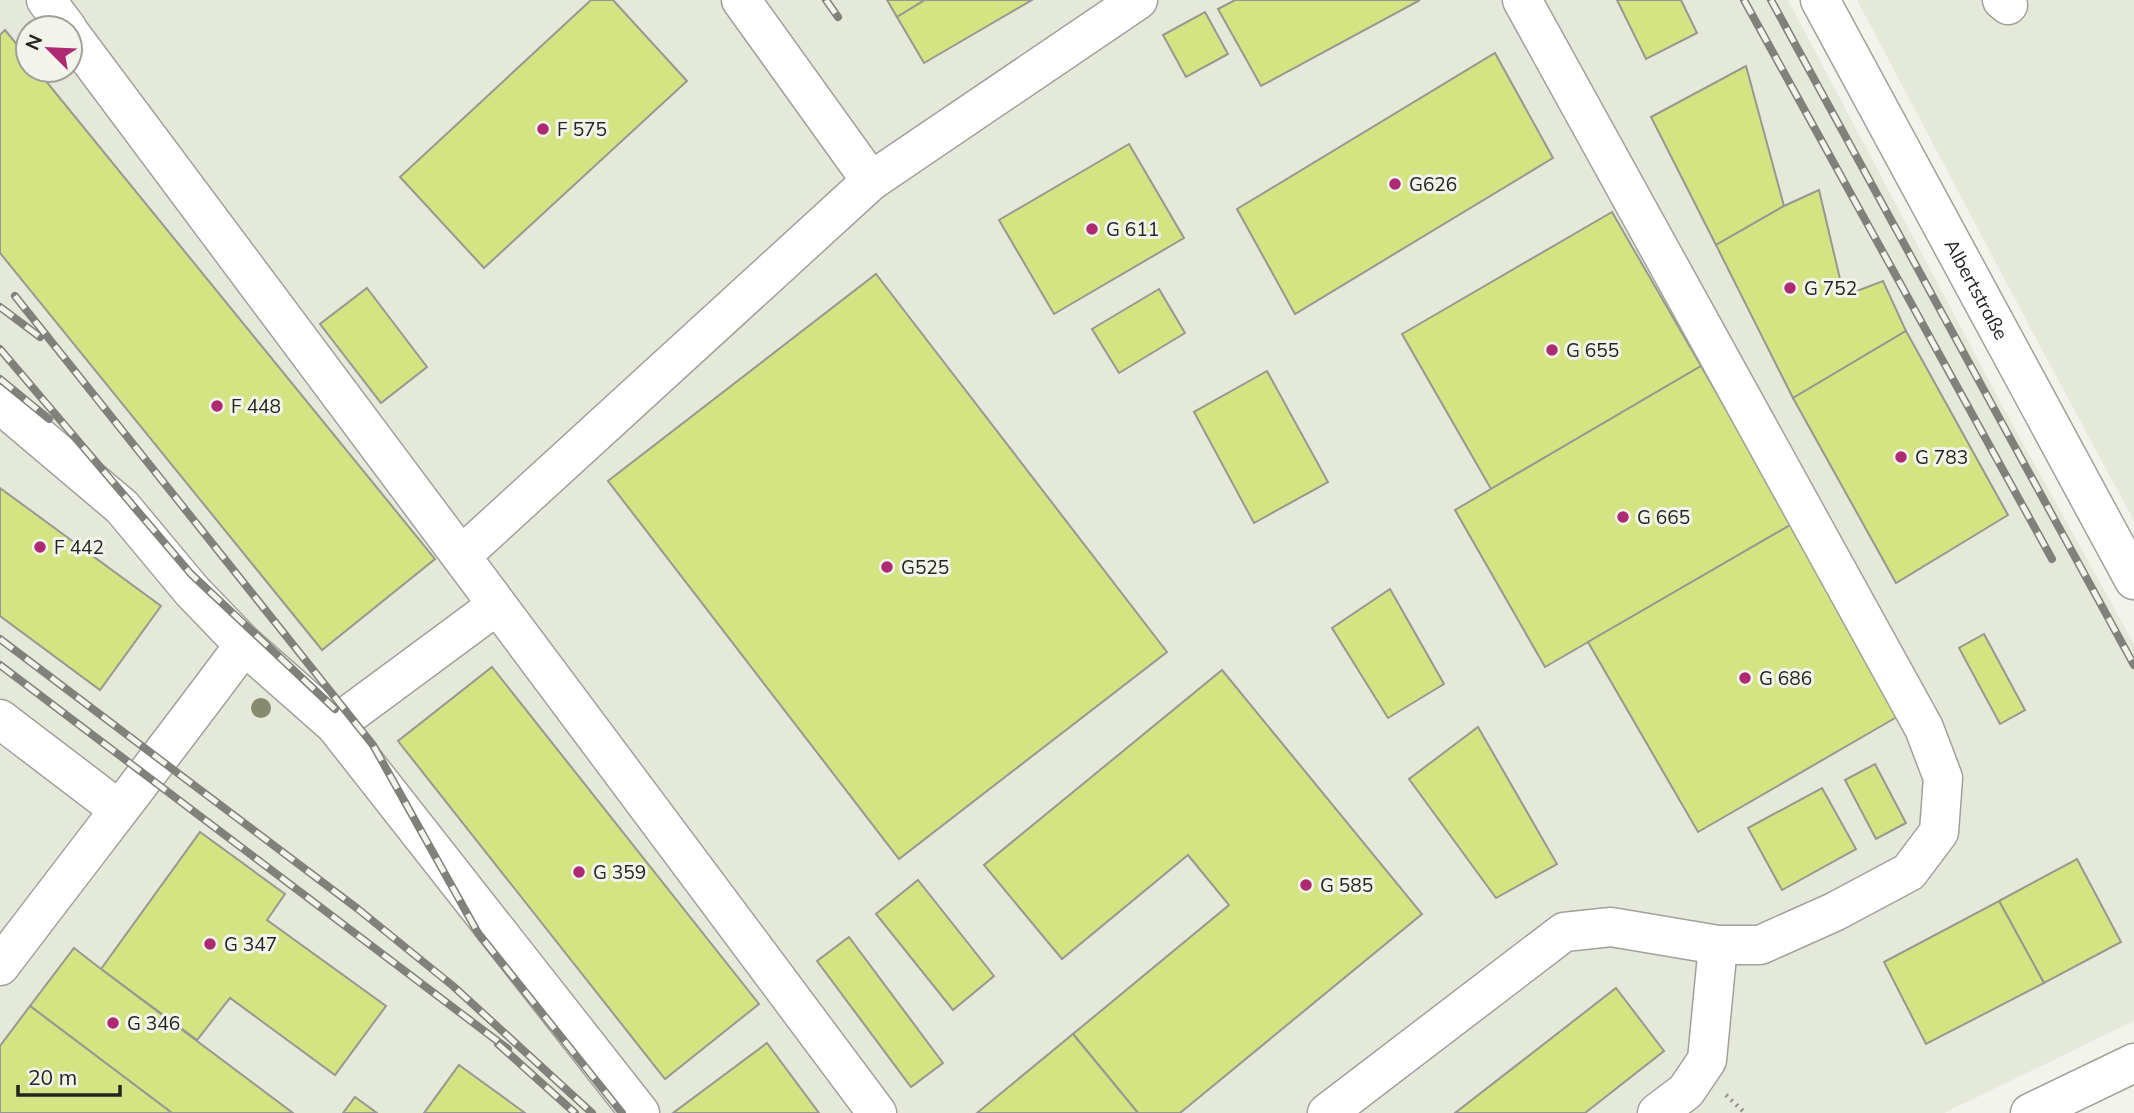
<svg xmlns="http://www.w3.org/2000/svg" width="2134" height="1113" viewBox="0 0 2134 1113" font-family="Mulish,sans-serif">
  <rect width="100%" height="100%" fill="#f2f4eb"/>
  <!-- built -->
  <g fill="#e5e9d9" fill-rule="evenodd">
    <path d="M0 0H1788L2004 409 2134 644V1021L1944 1113H0ZM28 28H70V70H28Z"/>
    <path d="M1857 0H2134V521L2025 318Z"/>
  </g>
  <!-- building -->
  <g fill="#d4e482" stroke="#979891" stroke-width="2">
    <path d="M591 0H613L687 81 484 268 400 177Z"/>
    <path d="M887 0H925L897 17Z"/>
    <path d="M925 0H1032L924 63 897 17Z"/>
    <path d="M1235 0H1420L1261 86 1218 9Z"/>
    <path d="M1617 0H1681L1697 33 1646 59Z"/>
    <path d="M1205 12 1228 54 1186 77 1163 35Z"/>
    <path d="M5 30 28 58V70H37L435 559 322 650 0 253V35Z"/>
    <path d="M1495 53 1553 158 1295 314 1237 209Z"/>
    <path d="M1746 66 1784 206 1716 245 1651 117Z"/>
    <path d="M1129 144 1184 238 1054 314 999 220Z"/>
    <path d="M1819 190 1844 296 1883 281 1906 331 1793 398 1716 245 1784 206Z"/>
    <path d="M1612 212 1701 366 1491 489 1402 334Z"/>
    <path d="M876 274 1167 652 899 859 608 481Z"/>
    <path d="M367 288 427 367 381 403 320 324Z"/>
    <path d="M1159 289 1185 333 1119 373 1092 329Z"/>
    <path d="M1906 331 2008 515 1896 583 1793 398Z"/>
    <path d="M1701 366 1792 524 1545 667 1455 510Z"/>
    <path d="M1267 371 1328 482 1254 523 1194 412Z"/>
    <path d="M0 488 161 606 100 690 0 616Z"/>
    <path d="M1792 524 1902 714 1698 832 1588 642Z"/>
    <path d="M1390 589 1444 684 1388 718 1332 628Z"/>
    <path d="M1984 634 2025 710 2000 724 1959 648Z"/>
    <path d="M492 667 759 1004 665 1079 398 741Z"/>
    <path d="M1222 670 1422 914 1180 1113H1138L1073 1034 1229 905 1188 855 1062 959 984 865Z"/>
    <path d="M1478 727 1557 864 1496 898 1409 779Z"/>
    <path d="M1875 764 1906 823 1876 839 1845 780Z"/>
    <path d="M1822 788 1856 849 1782 890 1748 828Z"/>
    <path d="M200 832 285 894 267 920 386 1006 335 1075 230 998 197 1040 101 969Z"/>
    <path d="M2077 859 2121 942 2044 983 1999 901Z"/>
    <path d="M918 880 994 976 953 1010 876 914Z"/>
    <path d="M1999 901 2044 983 1926 1044 1884 962Z"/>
    <path d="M849 937 943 1063 911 1087 817 961Z"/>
    <path d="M74 948 101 969 293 1113H172L30 1006Z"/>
    <path d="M1616 988 1664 1051 1585 1113H1455Z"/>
    <path d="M30 1006 172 1113H0V1046Z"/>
    <path d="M1073 1034 1138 1113H977Z"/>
    <path d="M767 1043 819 1113H673Z"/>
    <path d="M459 1065 525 1113H424Z"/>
    <path d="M355 1097 377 1113H343Z"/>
  </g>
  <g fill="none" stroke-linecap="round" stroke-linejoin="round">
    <defs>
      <g id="minor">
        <path d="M46 0 67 28"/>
        <path id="s1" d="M1820 0 2134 580"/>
        <path d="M2002 0 2008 5"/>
        <path d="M70 33 877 1113"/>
        <path d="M871 181 1138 0"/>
        <path d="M0 404 122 507 192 591 244 645 335 725 640 1113"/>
        <path d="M461 556 871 181 741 0"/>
        <path d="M0 719 118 809"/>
        <path d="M335 725 496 606"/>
        <path d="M0 966C81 859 164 753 244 645"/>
        <path d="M1327 1113 1564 932 1611 927 1718 945H1760L1834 912 1909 872 1939 832 1943 778 1924 728 1522 0"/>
        <path d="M1657 1113 1686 1091 1707 1060 1718 945"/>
        <path d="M2030 1113 2134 1063"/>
      </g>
    </defs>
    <!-- minor casing -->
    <use href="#minor" stroke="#a0a29a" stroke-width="41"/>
    <!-- path -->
    <path stroke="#91928c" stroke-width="4.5" stroke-dasharray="2 5" stroke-linecap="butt" d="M1726 1095 1745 1113"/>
    <!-- minor -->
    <use href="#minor" stroke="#fff" stroke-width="38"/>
    <defs>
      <g id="rail">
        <path d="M826 0 838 17"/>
        <path d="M1744 0 2052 559"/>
        <path d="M1771 0 2134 665"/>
        <path d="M15 296 373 745 478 933 622 1113"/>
        <path d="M0 307 40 337"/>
        <path d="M0 349 191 574 335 709"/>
        <path d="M0 379 49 419"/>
        <path d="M0 639 358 909 453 986 592 1113"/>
        <path d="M0 665 508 1049"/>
        <path d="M498 1044 575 1113"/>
      </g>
    </defs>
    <!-- rail casing -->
    <use href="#rail" stroke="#80817b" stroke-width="8"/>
    <!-- rail -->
    <use href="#rail" stroke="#f2f4eb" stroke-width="5" stroke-dasharray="16" stroke-linecap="butt"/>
  </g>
  <!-- trees -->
  <circle fill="#868a6f" cx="261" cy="708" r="10"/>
  <!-- markers -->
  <g fill="#ad2972" stroke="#f2f4eb" stroke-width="2.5">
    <circle cx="543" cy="129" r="7"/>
    <circle cx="1395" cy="184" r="7"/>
    <circle cx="1092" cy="229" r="7"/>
    <circle cx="1790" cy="288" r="7"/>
    <circle cx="1552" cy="350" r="7"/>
    <circle cx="217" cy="406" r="7"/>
    <circle cx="1901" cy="457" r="7"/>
    <circle cx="1623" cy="517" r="7"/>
    <circle cx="40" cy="547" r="7"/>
    <circle cx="887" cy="567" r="7"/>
    <circle cx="1745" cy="678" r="7"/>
    <circle cx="579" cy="872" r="7"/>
    <circle cx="1306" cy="885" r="7"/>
    <circle cx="210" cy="944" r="7"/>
    <circle cx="113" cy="1023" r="7"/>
  </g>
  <g text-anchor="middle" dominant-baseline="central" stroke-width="6" stroke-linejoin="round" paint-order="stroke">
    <!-- poi labels -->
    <g font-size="19" fill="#232320" stroke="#f2f4eb" text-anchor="start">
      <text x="557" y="129">F 575</text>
      <text x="1409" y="184">G626</text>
      <text x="1106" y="229">G 611</text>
      <text x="1804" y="288">G 752</text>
      <text x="1566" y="350">G 655</text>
      <text x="231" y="406">F 448</text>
      <text x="1915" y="457">G 783</text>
      <text x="1637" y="517">G 665</text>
      <text x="54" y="547">F 442</text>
      <text x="901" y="567">G525</text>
      <text x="1759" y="678">G 686</text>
      <text x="593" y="872">G 359</text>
      <text x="1320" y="885">G 585</text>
      <text x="224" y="944">G 347</text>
      <text x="127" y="1023">G 346</text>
    </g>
    <!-- street labels -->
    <g font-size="19" fill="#232320" stroke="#f2f4eb">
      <text stroke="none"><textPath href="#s1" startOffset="329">Albertstraße</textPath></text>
    </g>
  </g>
  <!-- north arrow -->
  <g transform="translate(49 49) rotate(294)"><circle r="33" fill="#f2f4eb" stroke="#9fa09a" stroke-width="2"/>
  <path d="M0-5L12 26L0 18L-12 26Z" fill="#ad2972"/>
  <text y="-10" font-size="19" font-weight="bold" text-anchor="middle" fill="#232320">N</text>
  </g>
  <!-- scale -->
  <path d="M18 1085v10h102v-10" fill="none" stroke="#232320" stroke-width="3.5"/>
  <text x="28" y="1085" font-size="21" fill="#232320" stroke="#f2f4eb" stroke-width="5" paint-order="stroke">20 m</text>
</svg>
